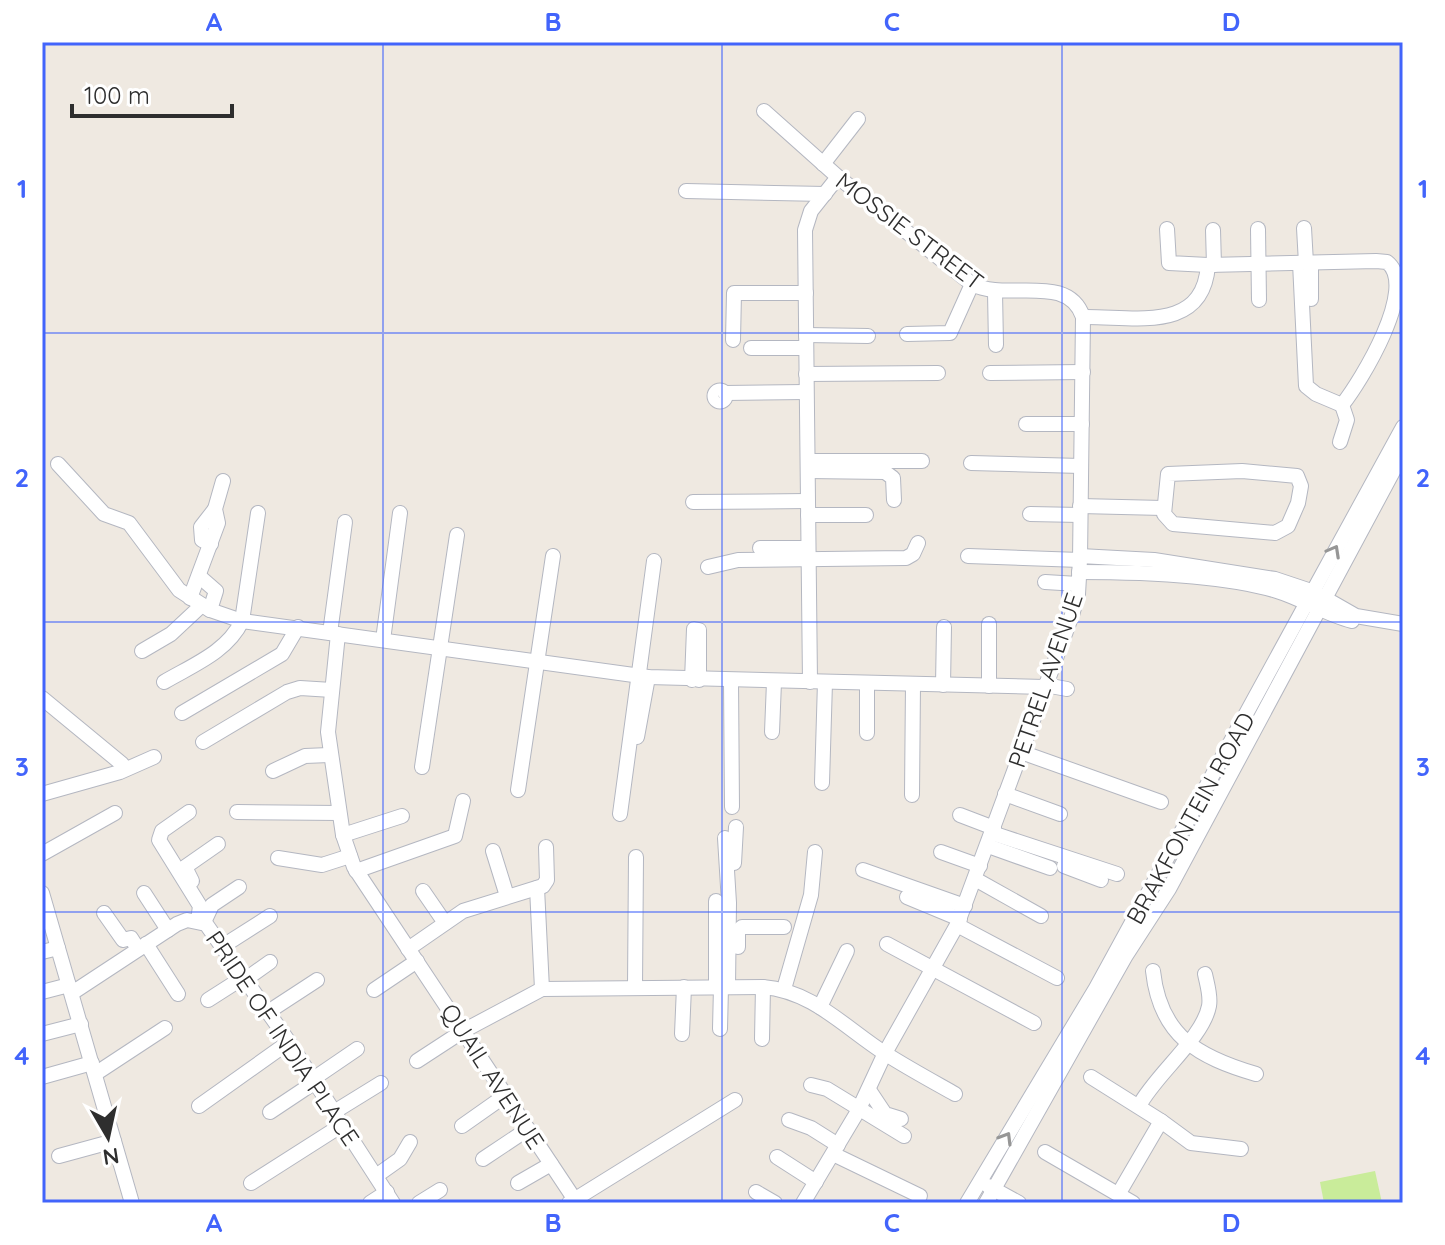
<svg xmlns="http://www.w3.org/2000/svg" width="1445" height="1245" viewBox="0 0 1445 1245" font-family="Quicksand,sans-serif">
  <rect width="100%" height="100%" fill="#efe9e1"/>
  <!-- pitch -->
  <path fill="#c9ec9a" d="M1375 1171 1382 1203H1324L1320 1182Z"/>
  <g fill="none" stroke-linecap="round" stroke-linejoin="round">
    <defs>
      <g id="minor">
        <path d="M764 111 838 177 972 284C1006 302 1068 272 1083 317L1080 560 1078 594 1072 615 957 925 885 1053 858 1111 803 1203"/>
        <path d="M823 164 858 119"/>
        <path d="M686 191 825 194"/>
        <path d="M1304 228 1306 263"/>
        <path d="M1167 229 1169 263 1208 265"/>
        <path d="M1258 229 1259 300"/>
        <path d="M1213 230 1214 265"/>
        <path d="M1311 263V299"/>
        <path d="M995 292 996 345"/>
        <path d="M1083 317C1134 316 1203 334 1208 265L1376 261 1387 262C1419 287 1361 381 1342 405L1316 394 1306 386 1300 263"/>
        <path d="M907 334 950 333 972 284"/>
        <path d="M806 335 868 336"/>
        <path d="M733 340 734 293H806"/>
        <path d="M751 348H806"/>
        <path d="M990 373 1083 372"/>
        <path d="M806 374 938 373"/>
        <circle cx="720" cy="396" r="5.5"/>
        <path d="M725 393 806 392"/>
        <path d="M1026 424H1082"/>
        <path d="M1340 442 1347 420 1342 405"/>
        <path d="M808 461H922"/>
        <path d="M971 463 1081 466"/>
        <path d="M58 464 104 514 129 523 179 590 210 610 242 621 648 677 1044 687"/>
        <path d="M808 471 885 472 893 478 894 500"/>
        <path d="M1242 471 1297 476 1301 486 1298 503 1288 526 1275 533 1173 524 1164 514 1168 474Z"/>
        <path d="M693 502 807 501"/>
        <path d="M1080 506 1163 508"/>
        <path d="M1030 514 1080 515"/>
        <path d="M808 515H866"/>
        <path d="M211 544 202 540 201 527 215 509"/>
        <path d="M760 548H807"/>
        <path d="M968 556 1080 560"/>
        <path d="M1080 556 1154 560 1275 579 1314 592 1356 616 1403 624"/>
        <path d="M708 567 738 560 906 558 913 554 918 543"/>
        <path d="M1079 572C1138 572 1220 574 1277 591 1303 599 1325 614 1352 621"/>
        <path d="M200 577 216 591 210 610"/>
        <path d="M1045 582 1078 584"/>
        <path d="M190 598 218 523 215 509 223 481"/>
        <path d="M330 633 345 522"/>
        <path d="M338 634 328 732 343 835 354 867 577 1203"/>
        <path d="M383 640 400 513"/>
        <path d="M142 651 171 634 202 605"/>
        <path d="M692 680 694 629 699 630V680"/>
        <path d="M731 681 732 807"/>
        <path d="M164 682C193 665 227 652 242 621L258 513"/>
        <path d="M810 682 805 230 811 211 838 177"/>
        <path d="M867 683V733"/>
        <path d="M943 685 944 627"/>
        <path d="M1045 685 1067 689"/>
        <path d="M989 686V624"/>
        <path d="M42 698 122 764"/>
        <path d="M182 713 282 654 298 627"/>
        <path d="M772 732 774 682"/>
        <path d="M637 737 648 677"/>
        <path d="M203 742 287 692 300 688 332 690"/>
        <path d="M1021 752 1161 802"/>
        <path d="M422 767 457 535"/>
        <path d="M273 771 305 756 329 755"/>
        <path d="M822 783 825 682"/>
        <path d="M518 790 553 556"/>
        <path d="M42 794 120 772 154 757"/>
        <path d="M1005 794 1060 814"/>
        <path d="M912 795 913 684"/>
        <path d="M189 812 162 831 159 840 200 906 198 921"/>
        <path d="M237 812 339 813"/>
        <path d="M620 814 654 561"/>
        <path d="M960 815 994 828"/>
        <path d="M992 833 1117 874"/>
        <path d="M343 835 402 816"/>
        <path d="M725 838 729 903 728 987"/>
        <path d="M988 846 1050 868"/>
        <path d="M493 851 507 896"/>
        <path d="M941 852 980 866"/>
        <path d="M42 854 115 813"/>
        <path d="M278 858 322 865 350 856"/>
        <path d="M734 863 736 827"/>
        <path d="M1064 866 1101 880"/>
        <path d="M863 870 965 906"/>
        <path d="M356 871 455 836 463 801"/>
        <path d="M975 879 1041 916"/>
        <path d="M192 881 185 867 218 844"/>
        <path d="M537 888 542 989"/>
        <path d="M423 891 445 923"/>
        <path d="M42 893 132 1203"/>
        <path d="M144 893 168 930"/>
        <path d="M907 897 960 919"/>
        <path d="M716 901V987"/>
        <path d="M104 913 123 940 131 938 138 949"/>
        <path d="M204 922 212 905 239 887"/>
        <path d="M957 925 1057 978"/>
        <path d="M146 944 178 994"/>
        <path d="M887 944 1034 1023"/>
        <path d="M223 946 270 916"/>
        <path d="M738 947V931L742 927H784"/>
        <path d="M408 949 463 911 543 886 547 880 546 847"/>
        <path d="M42 952 58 948"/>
        <path d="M1153 971C1160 1036 1198 1057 1256 1074"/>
        <path d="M246 979 270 962"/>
        <path d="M635 987 636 857"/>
        <path d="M784 989 811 895 815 852"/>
        <path d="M374 990 417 961"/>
        <path d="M42 992 69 985"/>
        <path d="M72 993 177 924 187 920 206 924 289 1042 393 1203"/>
        <path d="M208 1000 244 977"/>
        <path d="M820 1007 847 951"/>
        <path d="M268 1012 317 980"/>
        <path d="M720 1029 721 987"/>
        <path d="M42 1034 81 1024"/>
        <path d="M682 1034 684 987"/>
        <path d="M762 1039 763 987"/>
        <path d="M417 1061 463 1031 542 989 763 987C813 991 845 1028 886 1054 908 1068 932 1081 955 1094"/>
        <path d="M95 1074 165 1028"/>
        <path d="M42 1077 92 1063"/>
        <path d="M1091 1077 1161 1121 1119 1193"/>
        <path d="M313 1079 357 1049"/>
        <path d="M811 1085 827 1089 904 1136"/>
        <path d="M869 1090 885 1114 901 1119"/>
        <path d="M199 1106 289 1042"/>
        <path d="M1139 1106C1155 1075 1203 1038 1209 1006 1211 996 1207 984 1205 974"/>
        <path d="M270 1112 315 1082"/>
        <path d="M334 1112 381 1083"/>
        <path d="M789 1120 811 1128 838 1145"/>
        <path d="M1161 1121 1191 1143 1241 1149"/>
        <path d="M462 1126 506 1095"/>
        <path d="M1045 1152 1133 1203"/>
        <path d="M833 1154 920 1196"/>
        <path d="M59 1156 114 1141"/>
        <path d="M777 1157 816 1182"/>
        <path d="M483 1159 528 1129"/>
        <path d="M376 1176 400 1159 410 1142"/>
        <path d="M251 1183 342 1125"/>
        <path d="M518 1183 551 1164"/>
        <path d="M988 1186 1019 1203"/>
        <path d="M756 1192 775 1203"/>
        <path d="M370 1203 387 1192"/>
        <path d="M419 1203 440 1190"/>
        <path d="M569 1203 735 1100"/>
        <path d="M967 1203 1096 988 1403 427"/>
        <path d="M986 1203 1125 957 1169 889 1403 453"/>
      </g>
    </defs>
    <!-- minor casing -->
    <use href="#minor" stroke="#b4b7c1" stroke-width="16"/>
    <!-- minor -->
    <use href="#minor" stroke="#fff" stroke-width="14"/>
  </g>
  <!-- one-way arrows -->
  <defs><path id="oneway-chevron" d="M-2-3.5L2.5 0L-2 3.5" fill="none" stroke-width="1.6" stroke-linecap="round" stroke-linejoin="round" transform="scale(2)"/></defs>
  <g stroke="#969696">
    <use href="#oneway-chevron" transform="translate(1334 551) rotate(-61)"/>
    <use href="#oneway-chevron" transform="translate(1006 1138) rotate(-59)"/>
  </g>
  <!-- grid -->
  <path fill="none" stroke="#4264fb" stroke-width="2" stroke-opacity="0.55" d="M383 42V1203M722 42V1203M1062 42V1203M42 333H1403M42 622H1403M42 912H1403"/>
  <g text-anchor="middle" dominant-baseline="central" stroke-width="7" stroke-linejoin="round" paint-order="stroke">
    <!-- street labels -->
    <g font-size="24" fill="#2e2e2e" stroke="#fff">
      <text transform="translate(910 231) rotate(37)">MOSSIE STREET</text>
      <text transform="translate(1045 680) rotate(-71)">PETREL AVENUE</text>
      <text transform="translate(1190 818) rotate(-61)">BRAKFONTEIN ROAD</text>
      <text transform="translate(283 1038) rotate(56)">PRIDE OF INDIA PLACE</text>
      <text transform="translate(493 1076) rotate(57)">QUAIL AVENUE</text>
    </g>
  </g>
  <!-- border -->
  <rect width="1445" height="1245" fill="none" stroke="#ffffff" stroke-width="88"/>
  <!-- north arrow -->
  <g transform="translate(108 1137) rotate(171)" stroke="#ffffff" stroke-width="6" paint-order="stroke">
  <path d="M0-6L14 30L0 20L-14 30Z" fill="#2e2e2e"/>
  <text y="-12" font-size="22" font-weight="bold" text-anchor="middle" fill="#2e2e2e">N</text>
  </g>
  <!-- scale -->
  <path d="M72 104v12h160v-12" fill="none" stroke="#2e2e2e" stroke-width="4"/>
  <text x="84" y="104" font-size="24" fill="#2e2e2e" stroke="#ffffff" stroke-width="6" paint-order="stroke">100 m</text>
  <rect x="44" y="44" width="1357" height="1157" fill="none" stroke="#4264fb" stroke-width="3"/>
  <g font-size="26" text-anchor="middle" font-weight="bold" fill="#4264fb">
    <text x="214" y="31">A</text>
    <text x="553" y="31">B</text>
    <text x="892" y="31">C</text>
    <text x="1231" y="31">D</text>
    <text x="22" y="198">1</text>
    <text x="1423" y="198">1</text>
    <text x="22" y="487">2</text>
    <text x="1423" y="487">2</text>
    <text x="22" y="776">3</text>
    <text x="1423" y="776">3</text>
    <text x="22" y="1065">4</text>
    <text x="1423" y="1065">4</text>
    <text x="214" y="1232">A</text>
    <text x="553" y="1232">B</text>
    <text x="892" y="1232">C</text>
    <text x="1231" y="1232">D</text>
  </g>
</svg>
